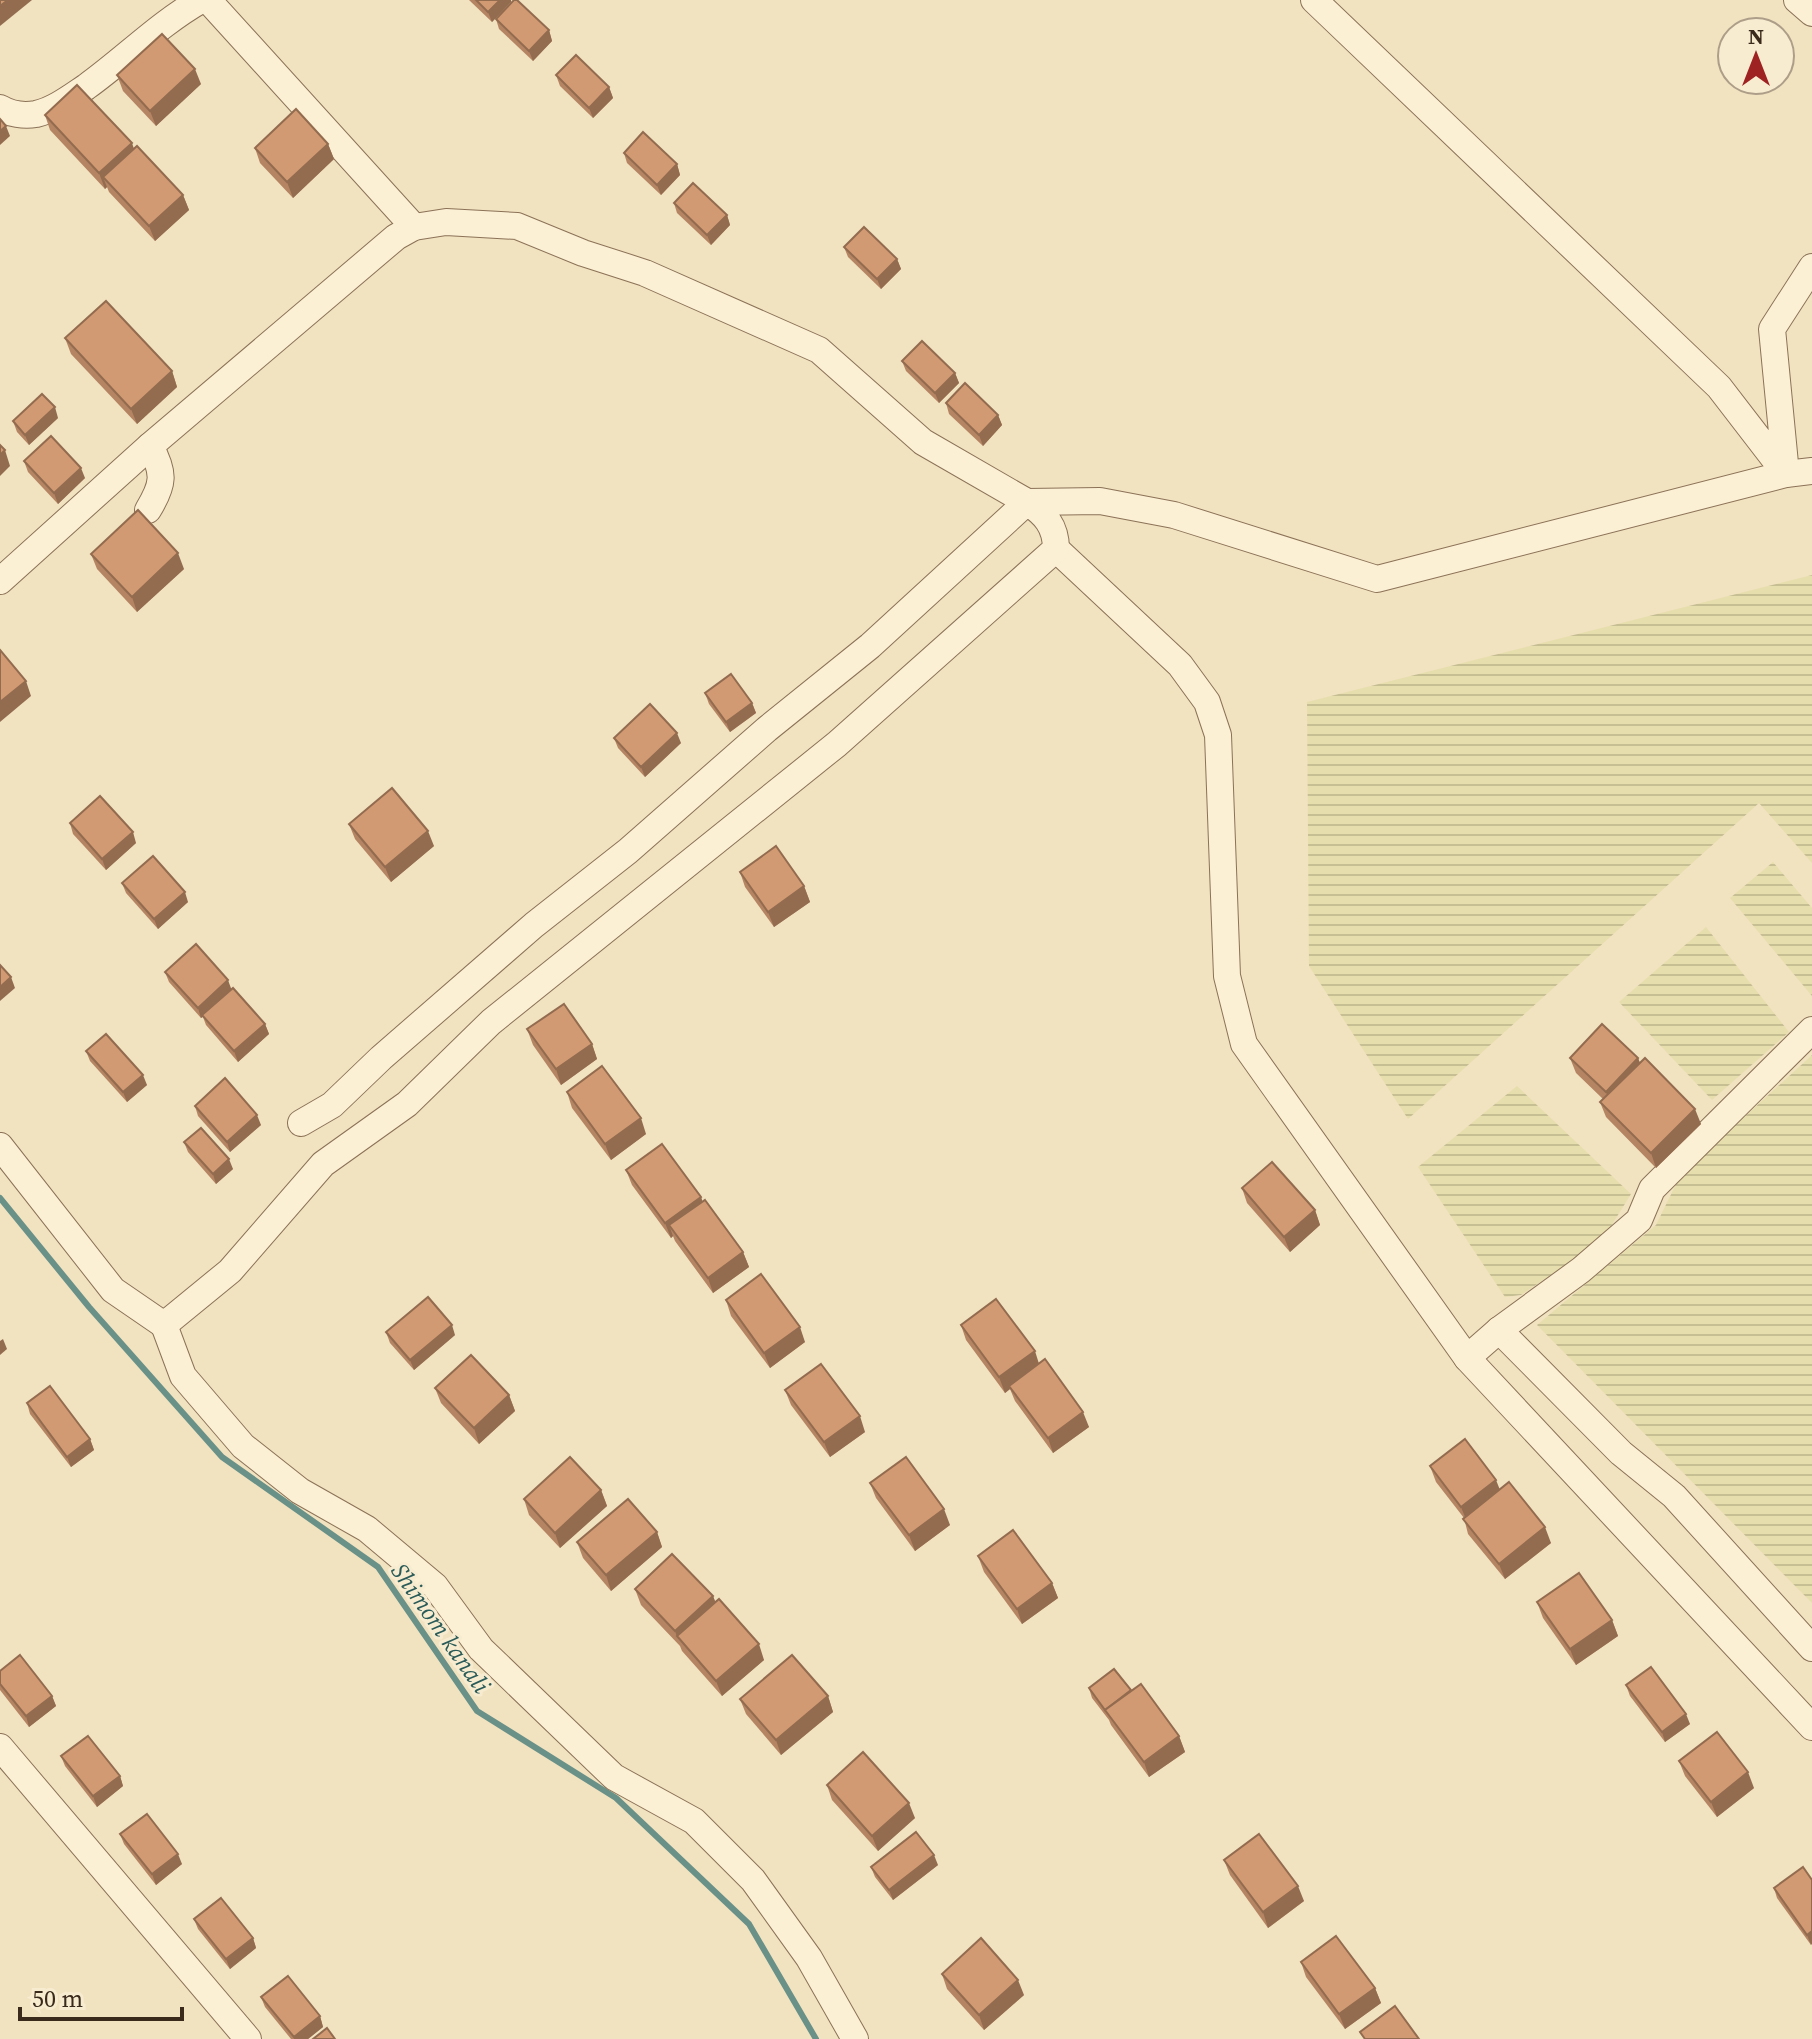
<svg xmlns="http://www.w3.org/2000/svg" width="1812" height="2039" viewBox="0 0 1812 2039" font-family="'Source Serif 4',serif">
  <defs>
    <pattern id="farmland-rules" width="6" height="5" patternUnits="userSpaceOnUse" patternTransform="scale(2)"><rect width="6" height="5" fill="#e7dead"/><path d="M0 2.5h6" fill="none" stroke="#c7bf94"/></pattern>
  </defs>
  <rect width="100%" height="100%" fill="#f1e2c0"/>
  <!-- farmland -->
  <g fill="url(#farmland-rules)">
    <path d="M1812 575V863L1759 803 1408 1119 1309 966 1307 702Z"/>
    <path d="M1773 862 1812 908V996L1730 898Z"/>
    <path d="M1706 927 1789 1032 1712 1100 1619 1002Z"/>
    <path d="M1812 1055V1603L1537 1325 1656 1225 1680 1176Z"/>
    <path d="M1517 1086 1631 1194 1608 1231 1573 1260 1521 1295 1505 1297 1418 1167Z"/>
  </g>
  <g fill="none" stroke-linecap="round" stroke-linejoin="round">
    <!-- stream -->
    <path stroke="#699187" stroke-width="6" d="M0 1198 89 1307 222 1457 378 1567 477 1711 616 1798 749 1924 816 2039"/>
    <defs>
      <g id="minor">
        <path d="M208 0 414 227"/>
        <path d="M1314 0 1719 387 1786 474 1772 329 1812 267"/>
        <path d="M1797 0 1812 13"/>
        <path d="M0 108C10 114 24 116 36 114 54 110 71 97 86 87 125 59 159 24 201 0"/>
        <path d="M148 510C164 484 165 473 150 446"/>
        <path d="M1056 549 1180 665 1207 702 1218 735 1227 976 1244 1044 1467 1358 1812 1727"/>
        <path d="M0 581 150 446 396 237 414 227 446 222 517 226 583 253 645 273 819 350 923 442 1027 502 1100 501 1174 515 1377 579 1786 474 1812 471"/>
        <path d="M0 1146 113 1290 164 1325 230 1271 323 1164 407 1104 491 1022 837 744 1056 549C1056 526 1045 514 1027 502L870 646 767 729 628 851 534 925 381 1058 332 1105 301 1123"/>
        <path d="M164 1325 183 1376 243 1446 300 1491 367 1529 435 1586 481 1649 614 1777 694 1821 753 1880 809 1958 855 2039"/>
        <path d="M1499 1330 1621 1453 1674 1496 1812 1648"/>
        <path d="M1467 1358 1499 1330 1581 1270 1639 1220 1652 1189 1812 1030"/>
        <path d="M0 1747 248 2039"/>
      </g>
    </defs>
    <!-- minor casing -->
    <use href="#minor" stroke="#8b7257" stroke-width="28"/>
    <!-- minor -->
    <use href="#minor" stroke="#fbefd4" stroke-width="26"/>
  </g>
  <!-- wall -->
  <g fill="#b58463">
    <path d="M469 0H511V2L492 22Z"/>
    <path d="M496 19 549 30 552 41 533 61 499 29Z"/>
    <path d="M117 75 201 84 156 126 123 91Z"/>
    <path d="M556 75 609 87 613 98 593 118 560 86Z"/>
    <path d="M45 115 134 148 183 195 189 210 155 241 109 192 107 187 105 189 50 130Z"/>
    <path d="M328 144 334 159 293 198 260 163 255 148Z"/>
    <path d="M624 153 677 164 680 175 661 195 627 163Z"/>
    <path d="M674 203 727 215 730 225 711 245 677 213Z"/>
    <path d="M844 247 897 259 901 269 881 289 848 257Z"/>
    <path d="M65 338 172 371 177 387 137 424 71 354Z"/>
    <path d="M902 361 955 373 959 383 939 403 906 371Z"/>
    <path d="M946 403 998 415 1002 425 983 446 949 414Z"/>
    <path d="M58 418 29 445 17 432 13 421Z"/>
    <path d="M24 461 85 478 58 504 28 472Z"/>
    <path d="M91 554 184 569 137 612 97 569Z"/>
    <path d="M705 693 752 703 756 713 730 732 709 704Z"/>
    <path d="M614 738 681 743 645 777 618 748Z"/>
    <path d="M70 823 136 843 106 870 73 834Z"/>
    <path d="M349 824 434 846 391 882 355 839Z"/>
    <path d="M740 872 804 886 810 902 774 927 745 887Z"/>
    <path d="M122 883 188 902 158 929 126 893Z"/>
    <path d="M165 972 231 990 265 1024 269 1034 238 1062 206 1025 203 1017 201 1018 169 982Z"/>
    <path d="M527 1029 592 1044 597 1059 561 1085 533 1045Z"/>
    <path d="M86 1051 147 1085 127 1102 90 1061Z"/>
    <path d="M1570 1058H1638L1640 1063 1701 1124 1656 1168 1606 1117 1600 1102 1603 1099 1576 1073Z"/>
    <path d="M567 1092 646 1134 611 1160 572 1108Z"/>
    <path d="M195 1106 261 1125 230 1152 198 1116Z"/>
    <path d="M184 1142 233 1169 216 1184 188 1152Z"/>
    <path d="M626 1170 701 1197 702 1201 743 1252 749 1267 713 1293 675 1241 673 1236 671 1238 632 1185Z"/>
    <path d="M1242 1188 1315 1210 1320 1225 1290 1252 1247 1203Z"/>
    <path d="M726 1300 805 1342 770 1368 731 1316Z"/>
    <path d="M961 1325 1039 1363 1089 1427 1053 1453 1015 1401 1010 1389 1005 1393 966 1340Z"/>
    <path d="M386 1332 455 1335 414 1370 390 1343Z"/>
    <path d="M435 1388 509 1395 515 1411 479 1444 441 1403Z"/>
    <path d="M785 1390 865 1432 830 1457 791 1405Z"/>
    <path d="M27 1403 90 1439 94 1450 71 1467 30 1414Z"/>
    <path d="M1430 1466 1500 1489 1551 1543 1505 1579 1468 1534 1464 1518 1436 1482Z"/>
    <path d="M870 1483 950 1525 915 1551 876 1498Z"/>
    <path d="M601 1490 607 1506 560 1548 529 1515 524 1499Z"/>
    <path d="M657 1532 662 1547 611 1591 583 1558 577 1542Z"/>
    <path d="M978 1556 1052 1583 1058 1598 1022 1624 984 1572Z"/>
    <path d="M635 1589 713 1596 715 1602 764 1660 722 1696 682 1651 680 1646 641 1605Z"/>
    <path d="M1537 1602 1612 1620 1618 1636 1576 1665 1543 1618Z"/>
    <path d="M0 1671 52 1696 56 1706 29 1727 0 1690Z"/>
    <path d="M1626 1685 1690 1724 1665 1742 1630 1696Z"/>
    <path d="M1089 1688 1131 1691 1179 1736 1185 1752 1149 1777 1111 1725 1109 1720 1092 1698Z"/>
    <path d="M828 1696 833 1712 781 1755 746 1714 740 1699Z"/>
    <path d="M61 1756 120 1776 123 1786 97 1807 65 1766Z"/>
    <path d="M1679 1761 1754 1788 1717 1817 1685 1776Z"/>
    <path d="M827 1785 915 1818 878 1851 832 1800Z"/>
    <path d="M120 1834 182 1864 156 1885 124 1844Z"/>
    <path d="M1224 1860 1304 1901 1268 1928 1230 1875Z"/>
    <path d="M938 1865 893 1900 875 1877 871 1867Z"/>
    <path d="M1803 1867 1811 1945 1777 1898 1774 1888Z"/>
    <path d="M194 1919 253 1938 256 1948 230 1969 198 1929Z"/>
    <path d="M1301 1962 1375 1988 1381 2003 1345 2029 1306 1977Z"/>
    <path d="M942 1974 1024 1995 984 2030 947 1989Z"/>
    <path d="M261 1997 320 2016 323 2027 308 2039H291L265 2007Z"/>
  </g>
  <!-- shaded-wall -->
  <g fill="#936c50">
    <path d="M8 0H32L0 26V6Z"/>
    <path d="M500 0H511V2L492 22 488 12Z"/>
    <path d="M549 30 552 41 533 61 529 51Z"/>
    <path d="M195 69 201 84 156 126 150 111Z"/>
    <path d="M609 87 613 98 593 118 589 108Z"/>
    <path d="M6 126 10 136 0 145V131Z"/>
    <path d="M132 143 137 158 103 177 107 187 105 189 99 173Z"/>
    <path d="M328 144 334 159 293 198 287 182Z"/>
    <path d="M677 164 680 175 661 195 657 185Z"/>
    <path d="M183 195 189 210 155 241 149 226Z"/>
    <path d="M727 215 730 225 711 245 707 235Z"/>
    <path d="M897 259 901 269 881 289 877 279Z"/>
    <path d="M172 371 177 387 137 424 131 409Z"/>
    <path d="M955 373 959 383 939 403 935 393Z"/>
    <path d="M55 407 58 418 29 445 25 435Z"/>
    <path d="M998 415 1002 425 983 446 979 435Z"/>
    <path d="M5 450 10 466 0 476V455Z"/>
    <path d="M81 468 85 478 58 504 54 493Z"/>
    <path d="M178 553 184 569 137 612 132 597Z"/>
    <path d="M26 681 31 696 0 722V702Z"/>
    <path d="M752 703 756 713 730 732 726 722Z"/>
    <path d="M677 733 681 743 645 777 641 767Z"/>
    <path d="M428 831 434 846 391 882 385 867Z"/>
    <path d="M133 832 136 843 106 870 102 859Z"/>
    <path d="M804 886 810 902 774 927 768 912Z"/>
    <path d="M185 892 188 902 158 929 154 919Z"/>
    <path d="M11 977 15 988 0 1001V987Z"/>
    <path d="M228 980 232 991 201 1018 198 1008Z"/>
    <path d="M265 1024 269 1034 238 1062 234 1051Z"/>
    <path d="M592 1044 597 1059 561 1085 556 1069Z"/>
    <path d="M1638 1058 1644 1074 1612 1108 1606 1092Z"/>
    <path d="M143 1075 147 1085 127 1102 123 1092Z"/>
    <path d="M1695 1109 1701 1124 1656 1168 1651 1153Z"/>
    <path d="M257 1115 261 1125 230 1152 227 1142Z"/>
    <path d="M641 1118 646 1134 611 1160 605 1144Z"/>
    <path d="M229 1159 233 1169 216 1184 213 1174Z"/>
    <path d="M701 1197 706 1212 669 1225 673 1236 671 1238 665 1223Z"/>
    <path d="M1315 1210 1320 1225 1290 1252 1284 1237Z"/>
    <path d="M743 1252 749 1267 713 1293 708 1278Z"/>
    <path d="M452 1325 455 1335 414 1370 410 1360Z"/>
    <path d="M800 1327 805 1342 770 1368 764 1353Z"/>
    <path d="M3 1339 7 1349 0 1355V1341Z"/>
    <path d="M1035 1351 1040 1367 1009 1386 1010 1389 1005 1393 999 1377Z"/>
    <path d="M509 1395 515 1411 479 1444 474 1428Z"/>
    <path d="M1083 1412 1089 1427 1053 1453 1048 1438Z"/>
    <path d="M860 1416 865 1432 830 1457 824 1442Z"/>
    <path d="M90 1439 94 1450 71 1467 67 1457Z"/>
    <path d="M1496 1480 1502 1495 1467 1522 1461 1507Z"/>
    <path d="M601 1490 607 1506 560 1548 555 1533Z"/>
    <path d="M944 1509 950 1525 915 1551 909 1535Z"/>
    <path d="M1545 1527 1551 1543 1505 1579 1499 1564Z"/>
    <path d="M657 1532 662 1547 611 1591 606 1575Z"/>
    <path d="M1052 1583 1058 1598 1022 1624 1017 1609Z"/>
    <path d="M713 1596 719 1611 677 1637 675 1631Z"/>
    <path d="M1612 1620 1618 1636 1576 1665 1570 1649Z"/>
    <path d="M759 1644 764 1660 722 1696 716 1681Z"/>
    <path d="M52 1696 56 1706 29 1727 26 1716Z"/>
    <path d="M828 1696 833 1712 781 1755 776 1740Z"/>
    <path d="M1686 1714 1690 1724 1665 1742 1662 1732Z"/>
    <path d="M1179 1736 1185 1752 1149 1777 1144 1762Z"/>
    <path d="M1748 1772 1754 1788 1717 1817 1711 1802Z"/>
    <path d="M120 1776 123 1786 97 1807 93 1796Z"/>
    <path d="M909 1803 915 1818 878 1851 872 1836Z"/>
    <path d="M178 1854 182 1864 156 1885 152 1874Z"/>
    <path d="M934 1855 938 1865 893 1900 889 1890Z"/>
    <path d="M1298 1886 1304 1901 1268 1928 1263 1912Z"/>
    <path d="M1812 1931V1944L1811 1945 1807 1935Z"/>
    <path d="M253 1938 256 1948 230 1969 226 1959Z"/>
    <path d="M1018 1980 1024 1995 984 2030 979 2015Z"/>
    <path d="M1375 1988 1381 2003 1345 2029 1339 2014Z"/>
    <path d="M320 2016 323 2027 308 2039H294V2037Z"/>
  </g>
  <!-- building -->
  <g fill="#d29a73" stroke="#936c50" stroke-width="2">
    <path d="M0 0H8L0 6Z"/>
    <path d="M476 0H500L488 12Z"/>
    <path d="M514 0H517L549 30 529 51 496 19Z"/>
    <path d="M162 34 195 69 150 111 117 75Z"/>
    <path d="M576 55 609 87 589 108 556 75Z"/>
    <path d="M77 85 132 143 99 173 45 115Z"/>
    <path d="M296 109 328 144 287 182 255 148Z"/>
    <path d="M0 119 6 126 0 131Z"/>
    <path d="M643 132 677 164 657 185 624 153Z"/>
    <path d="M137 146 183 195 149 226 103 177Z"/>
    <path d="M693 183 727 215 707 235 674 203Z"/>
    <path d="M864 227 897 259 877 279 844 247Z"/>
    <path d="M106 301 172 371 131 409 65 338Z"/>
    <path d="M922 341 955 373 935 393 902 361Z"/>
    <path d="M965 383 998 415 979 435 946 403Z"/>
    <path d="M42 394 55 407 25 435 13 421Z"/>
    <path d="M51 436 81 468 54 493 24 461Z"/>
    <path d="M0 445 5 450 0 455Z"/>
    <path d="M138 510 178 553 132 597 91 554Z"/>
    <path d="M0 650 26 681 0 702Z"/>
    <path d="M731 674 752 703 726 722 705 693Z"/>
    <path d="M650 704 677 733 641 767 614 738Z"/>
    <path d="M392 788 428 831 385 867 349 824Z"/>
    <path d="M100 796 133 832 102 859 70 823Z"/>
    <path d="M776 846 804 886 768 912 740 872Z"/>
    <path d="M153 856 185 892 154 919 122 883Z"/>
    <path d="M196 944 228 980 198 1008 165 972Z"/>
    <path d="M0 965 11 977 0 987Z"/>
    <path d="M233 988 265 1024 234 1051 202 1015Z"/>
    <path d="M564 1004 592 1044 556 1069 527 1029Z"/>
    <path d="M1602 1024 1638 1058 1606 1092 1570 1058Z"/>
    <path d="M106 1034 143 1075 123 1092 86 1051Z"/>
    <path d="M1645 1058 1695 1109 1651 1153 1600 1102Z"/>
    <path d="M602 1066 641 1118 605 1144 567 1092Z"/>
    <path d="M225 1078 257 1115 227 1142 195 1106Z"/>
    <path d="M201 1128 229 1159 213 1174 184 1142Z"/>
    <path d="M662 1144 701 1197 665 1223 626 1170Z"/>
    <path d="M1272 1162 1315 1210 1284 1237 1242 1188Z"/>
    <path d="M705 1200 743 1252 708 1278 669 1225Z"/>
    <path d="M761 1274 800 1327 764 1353 726 1300Z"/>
    <path d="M428 1297 452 1325 410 1360 386 1332Z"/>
    <path d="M996 1299 1035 1351 999 1377 961 1325Z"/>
    <path d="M471 1355 509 1395 474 1428 435 1388Z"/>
    <path d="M1045 1359 1083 1412 1048 1438 1009 1386Z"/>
    <path d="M821 1364 860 1416 824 1442 785 1390Z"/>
    <path d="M50 1386 90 1439 67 1457 27 1403Z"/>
    <path d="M1465 1439 1496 1480 1461 1507 1430 1466Z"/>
    <path d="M570 1457 601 1490 555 1533 524 1499Z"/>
    <path d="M906 1457 944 1509 909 1535 870 1483Z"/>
    <path d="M1509 1482 1545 1527 1499 1564 1463 1519Z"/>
    <path d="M628 1499 657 1532 606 1575 577 1542Z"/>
    <path d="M1013 1530 1052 1583 1017 1609 978 1556Z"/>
    <path d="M672 1554 713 1596 675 1631 635 1589Z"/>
    <path d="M1579 1573 1612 1620 1570 1649 1537 1602Z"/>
    <path d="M719 1599 759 1644 716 1681 677 1636Z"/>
    <path d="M20 1655 52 1696 26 1716 0 1684V1671Z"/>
    <path d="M792 1655 828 1696 776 1740 740 1699Z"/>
    <path d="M1651 1667 1686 1714 1662 1732 1626 1685Z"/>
    <path d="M1114 1669 1131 1690 1105 1710 1089 1688Z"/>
    <path d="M1141 1684 1179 1736 1144 1762 1105 1710Z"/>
    <path d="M1717 1732 1748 1772 1711 1802 1679 1761Z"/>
    <path d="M88 1736 120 1776 93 1796 61 1756Z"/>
    <path d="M863 1752 909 1803 872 1836 827 1785Z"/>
    <path d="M147 1814 178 1854 152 1874 120 1834Z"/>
    <path d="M916 1832 934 1855 889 1890 871 1867Z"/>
    <path d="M1259 1834 1298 1886 1263 1912 1224 1860Z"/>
    <path d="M1803 1867 1812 1880V1931L1807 1935 1774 1888Z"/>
    <path d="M221 1898 253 1938 226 1959 194 1919Z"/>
    <path d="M1336 1936 1375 1988 1339 2014 1301 1962Z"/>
    <path d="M981 1938 1018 1980 979 2015 942 1974Z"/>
    <path d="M288 1976 320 2016 294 2037 261 1997Z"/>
    <path d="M1395 2006 1419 2039H1365L1360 2032Z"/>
    <path d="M327 2028 335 2039H313Z"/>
  </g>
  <g text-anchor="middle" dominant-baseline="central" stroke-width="6" stroke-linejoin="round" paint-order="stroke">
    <!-- water labels -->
    <g font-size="24" font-style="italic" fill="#2a5b58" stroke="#f8ecd0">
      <text transform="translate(441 1628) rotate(55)">Shimom kanali</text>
    </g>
  </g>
  <!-- north arrow -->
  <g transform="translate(1756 56)"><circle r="38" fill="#f8ecd0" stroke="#ac9e88" stroke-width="2"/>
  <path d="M0-6L14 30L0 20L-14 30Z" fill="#9f2223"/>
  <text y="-12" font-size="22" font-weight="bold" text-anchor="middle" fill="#3a2a1c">N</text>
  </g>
  <!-- scale -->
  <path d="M20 2007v12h162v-12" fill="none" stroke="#3a2a1c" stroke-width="4"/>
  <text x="32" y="2007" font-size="24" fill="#3a2a1c" stroke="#f8ecd0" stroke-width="6" paint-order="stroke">50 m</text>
</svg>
